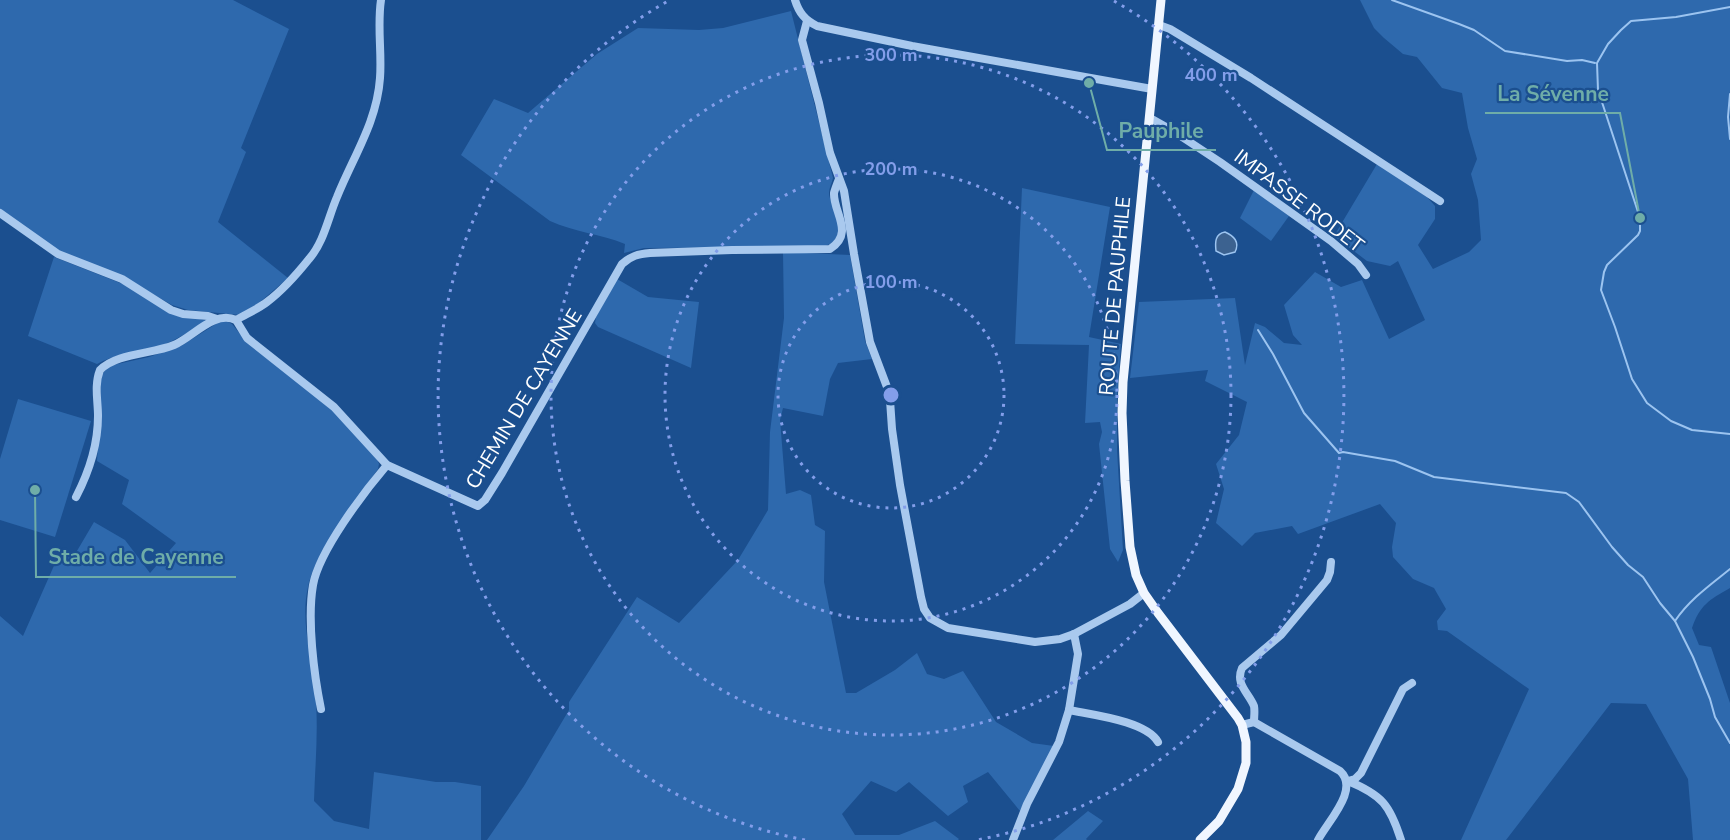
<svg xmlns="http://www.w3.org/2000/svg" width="1730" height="840" viewBox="0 0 1730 840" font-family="'Nunito Sans',sans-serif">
  <rect width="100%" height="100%" fill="#1b4f8f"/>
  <!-- green -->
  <g fill="#2e69ad">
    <path d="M0 0H233L289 29 241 148 246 152 218 222 288 278 260 302 240 315 188 310 172 305 121 276 57 250 0 209Z"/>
    <path d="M1360 0H1730V588C1709 600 1700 605 1692 628L1699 645 1711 647 1730 703V840H1693L1688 779 1646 704 1611 703 1506 840H1461L1529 689 1447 631 1438 630 1437 621 1446 609 1434 588 1413 579 1393 557 1392 547 1396 523 1380 504 1298 534 1292 526 1255 533 1242 546 1216 523 1224 489 1216 464 1239 435 1247 402 1205 381 1208 370 1130 378 1139 302 1235 298 1245 365 1255 323 1265 327 1284 343 1302 345 1293 335 1284 305 1315 272 1341 287 1362 280 1389 339 1425 320 1398 261 1390 266 1367 261 1334 236 1377 164 1427 197 1435 206V219L1418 245 1433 269 1469 252 1481 240 1478 200 1471 174 1477 159 1468 128 1462 93 1442 88 1417 57 1403 54 1384 38 1374 28Z"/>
    <path d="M791 11 833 178C832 183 829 188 829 193 829 199 834 206 836 212 841 228 841 243 822 247L644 248 624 253 625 244C601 234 574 232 550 221L461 155 494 99 528 113 597 54 638 28 699 30 723 28Z"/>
    <path d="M1022 188 1110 207 1089 337 1121 344 1117 397V450L1123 550 1118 562 1110 549 1099 444 1102 432 1100 422 1085 423 1089 345 1015 344Z"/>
    <path d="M1254 190 1289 216 1271 241 1240 218Z"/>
    <path d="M783 252 850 255 865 341 872 359 838 363 830 379 823 416 783 408 780 420 786 494 800 490 811 495 815 525 825 531 824 582 846 693H856L895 670 917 653 927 674 944 679 963 671 996 722 1032 743 1054 746 1020 811 988 772 963 786 968 802 948 816 909 782 896 792 871 781 842 814 855 835H899L935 821 959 839 958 840H487L524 786 569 710V702L637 597 679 623 738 560 768 510 770 432 784 318Z"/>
    <path d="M54 257 133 288 184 316 204 320 206 321C188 332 171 344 151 349 132 354 114 354 97 364L28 336Z"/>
    <path d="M617 279 648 297 699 302 691 368 598 327 595 323 596 317Z"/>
    <path d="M226 321 232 324 240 334 333 411 376 456 379 464 378 469C356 501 316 549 308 587 300 621 312 657 315 691 319 728 315 765 314 801L334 821 369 829 374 772 436 782H455L481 786V840H0V616L23 636 60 552 74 556 94 522 125 540 150 573 176 543 122 504 129 480 97 461 101 394 100 383 102 375 106 369 113 365 149 357 181 346 219 322Z"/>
    <path d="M18 399 91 421 55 537 0 520V459Z"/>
    <path d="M1088 811 1103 821 1086 839 1087 840H1053Z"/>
  </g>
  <!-- water -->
  <path fill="#3c6290" stroke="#9cc4f0" stroke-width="1.5" d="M1225 232C1234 236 1240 242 1235 252L1224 255 1216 251C1215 242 1215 234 1225 232Z"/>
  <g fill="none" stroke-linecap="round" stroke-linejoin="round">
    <!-- stream -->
    <g stroke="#9cc4f0" stroke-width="2">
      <path d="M1392 0 1459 24 1474 30 1505 51 1567 61 1582 60 1595 63"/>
      <path d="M1730 7 1676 17 1631 21 1621 30 1608 44 1597 63 1598 90 1640 218V231L1638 235 1607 265 1604 272 1601 290 1615 327 1632 379 1647 403 1671 421 1692 430 1730 434"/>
      <path d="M1730 94 1728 117 1730 139"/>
      <path d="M1258 330 1273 354 1304 413 1339 453 1343 452 1395 461 1434 477 1566 493 1579 502 1612 547 1628 565 1643 577 1660 603 1675 621"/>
      <path d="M1730 569C1710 585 1689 600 1675 621L1693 657 1710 699 1715 717 1730 743"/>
    </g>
    <!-- minor -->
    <g stroke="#a9c9ee" stroke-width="8">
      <path d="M795 0C799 13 805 20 817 26L912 46 1152 89"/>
      <path d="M807 21 802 40 819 103 830 153 844 191 854 254 870 342 887 387 890 400 892 429 900 485 921 597 924 609 930 618 948 628 1035 642 1060 639 1074 634 1130 604 1144 593"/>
      <path d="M1159 25 1170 29 1251 78 1440 201"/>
      <path d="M1150 118 1173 131 1220 162 1331 241 1358 264 1366 275"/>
      <path d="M0 213 58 254 122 279 171 310 183 314 208 316 217 319"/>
      <path d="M236 320C246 314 258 309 267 302 283 290 297 274 309 259 324 242 328 218 337 197 353 157 377 122 380 78 382 52 377 26 381 0"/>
      <path d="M76 497C89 472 98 445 98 416 98 401 94 385 100 370 116 353 153 354 174 345 193 337 214 310 236 320L247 338 334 407 387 465 478 506 485 500 502 473 622 264C631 256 638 254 650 253L732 250 830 249C855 233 833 212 834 193 835 189 837 184 839 179"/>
      <path d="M321 709C314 675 307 620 313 585 319 551 364 492 387 465"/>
      <path d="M1069 710C1093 715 1146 721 1158 742"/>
      <path d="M1254 722C1254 717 1255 711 1254 706 1248 692 1235 684 1242 668L1281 635 1327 580 1330 572 1331 562"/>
      <path d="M1242 725 1254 722 1340 771C1360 789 1328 821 1318 840"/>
      <path d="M1348 781 1355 779 1361 773 1403 689 1412 683"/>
      <path d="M1348 781C1382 795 1390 805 1401 840"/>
      <path d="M1013 840 1027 804 1059 742 1069 710 1078 654 1074 634"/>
    </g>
    <!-- major -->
    <path stroke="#f0f6ff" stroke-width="9" d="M1161 0 1123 382 1122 413 1125 481 1130 547 1136 575 1144 593 1158 613 1238 718 1242 725 1246 742V763L1238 789 1219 821 1200 840"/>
  </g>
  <!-- distance rings -->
  <g fill="none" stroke="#839eea" stroke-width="3" stroke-dasharray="3 6">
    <circle cx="891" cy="395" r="113"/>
    <circle cx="891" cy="395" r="226"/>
    <circle cx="891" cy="395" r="340"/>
    <path d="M805 840A453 453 0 0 1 668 1M1114 1A453 453 0 0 1 977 840"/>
  </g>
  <g text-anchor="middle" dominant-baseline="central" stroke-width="4.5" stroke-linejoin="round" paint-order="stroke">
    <!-- street labels -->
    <g font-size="20" fill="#fff" stroke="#1b4f8f">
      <text transform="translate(1299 201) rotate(37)">IMPASSE RODET</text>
      <text transform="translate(1115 296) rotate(-85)">ROUTE DE PAUPHILE</text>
      <text transform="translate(524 399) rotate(-59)">CHEMIN DE CAYENNE</text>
    </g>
  </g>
  <circle cx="891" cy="395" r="9" fill="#839eea" stroke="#1b4f8f" stroke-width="3"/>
  <g font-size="18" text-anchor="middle" font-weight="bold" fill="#839eea" stroke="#1b4f8f" stroke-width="4.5" stroke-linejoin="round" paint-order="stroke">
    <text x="891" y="61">300 m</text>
    <text x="1211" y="81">400 m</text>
    <text x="891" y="175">200 m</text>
    <text x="891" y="288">100 m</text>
  </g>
  <!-- callouts -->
  <path fill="none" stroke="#6fada8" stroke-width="2" d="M1640 218L1620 113H1485M1089 83L1107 150H1216M35 490L36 577H236"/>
  <g fill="#6fada8" stroke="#1b4f8f" stroke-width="2">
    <circle cx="1640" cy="218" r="6"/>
    <circle cx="1089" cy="83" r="6"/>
    <circle cx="35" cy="490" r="6"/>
  </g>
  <g font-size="21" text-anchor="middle" font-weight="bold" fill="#6fada8" stroke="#1b4f8f" stroke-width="4.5" stroke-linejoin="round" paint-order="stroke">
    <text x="1553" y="101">La Sévenne</text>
    <text x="1161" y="138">Pauphile</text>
    <text x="136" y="564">Stade de Cayenne</text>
  </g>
</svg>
